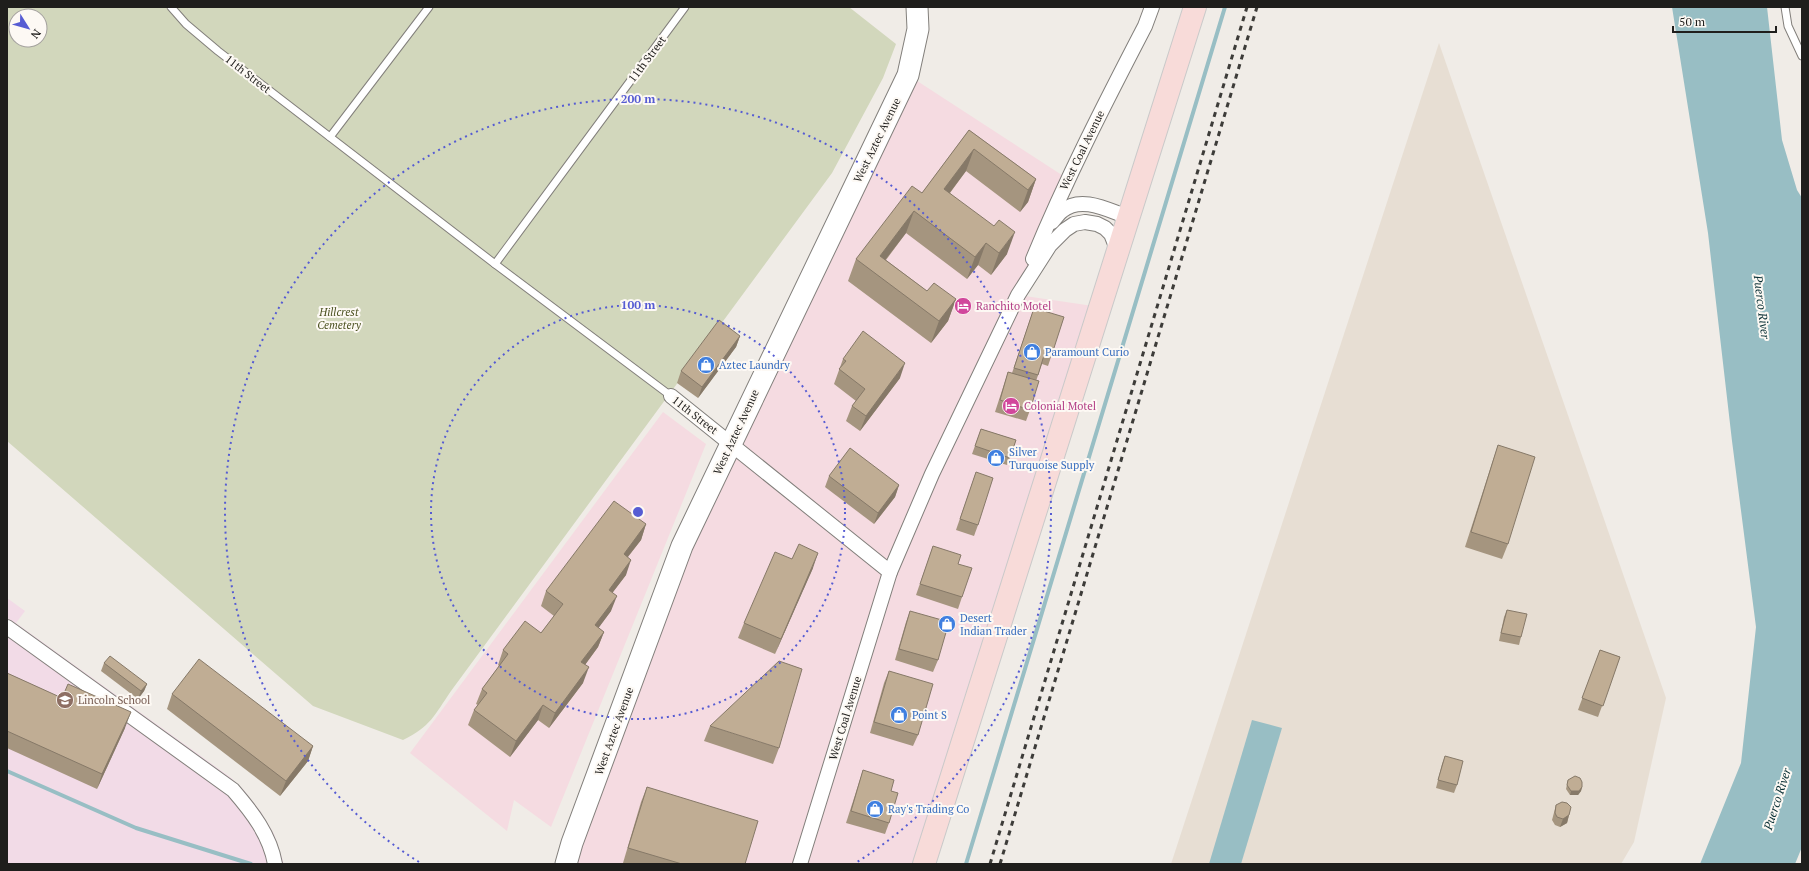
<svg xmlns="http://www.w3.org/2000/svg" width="1809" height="871" viewBox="0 0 1809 871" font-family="'PT Serif',serif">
  <rect width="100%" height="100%" fill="#f0ece7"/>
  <!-- commercial -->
  <g fill="#f5dbe1">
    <path d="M908 75 1068 179 932 474 1018 295 1100 307 924 864H566L682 546Z"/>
    <path d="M663 412 706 444 551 827 514 800 507 831 410 753Z"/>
  </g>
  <!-- built -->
  <path fill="#e7ded3" d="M1439 43 1666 698 1634 842 1621 864H1171Z"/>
  <!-- education -->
  <path fill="#f2dbe7" d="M7 598 25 611 16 623 230 777 243 789 261 812 274 834 284 864H7Z"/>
  <!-- green -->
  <path fill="#d2d7bc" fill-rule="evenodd" d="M7 7H849L896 44 883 78 832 173 451 691C434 716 431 726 403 740L313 706 7 441ZM16 16H40V40H16Z"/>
  <!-- water -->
  <g fill="#98bec4">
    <path d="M1672 7H1767L1782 140 1797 190 1802 198V847L1795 864H1700L1741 763 1756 627 1732 441 1708 233Z"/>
    <path d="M1252 720 1282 728 1241 864H1209Z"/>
  </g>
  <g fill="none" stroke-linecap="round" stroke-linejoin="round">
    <!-- stream -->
    <g stroke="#98bec4" stroke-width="4">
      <path d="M7 771 136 828 251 864"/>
      <path d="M966 864C1050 578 1139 293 1225 7"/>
    </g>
    <defs>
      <g id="lane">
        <path d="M171 7 186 24 218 51 495 264 671 396"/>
        <path d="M1785 7 1788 26 1802 56"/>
        <path d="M330 137 429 7"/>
        <path d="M495 264 685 7"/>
      </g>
      <g id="street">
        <path d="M1052 222C1055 219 1058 214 1062 211 1081 195 1108 210 1128 217"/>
        <path d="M1033 259C1066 179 1105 103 1145 26L1152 7"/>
        <path d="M671 396 890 572"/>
        <path d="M7 627 233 790C252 812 270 835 275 864"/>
        <path d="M800 864 890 572 932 474 1018 295 1050 245 1065 230 1074 224 1085 222 1097 224 1105 228 1111 234 1115 244V254"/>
      </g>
      <path id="secondary" d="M566 864 572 843 682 546 908 75 918 29 917 7"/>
      <path id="primary" d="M924 864 1195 7"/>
    </defs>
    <!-- lane casing -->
    <use href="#lane" stroke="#827f7b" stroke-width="9"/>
    <!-- street casing -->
    <use href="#street" stroke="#827f7b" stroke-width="16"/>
    <!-- secondary casing -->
    <use href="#secondary" stroke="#827f7b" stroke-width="23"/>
    <!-- primary casing -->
    <use href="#primary" stroke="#c9c9c9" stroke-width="24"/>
    <!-- lane -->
    <use href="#lane" stroke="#fff" stroke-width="7"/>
    <!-- street -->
    <use href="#street" stroke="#fff" stroke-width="14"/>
    <!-- secondary -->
    <use href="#secondary" stroke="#fff" stroke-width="21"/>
    <!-- primary -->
    <use href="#primary" stroke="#f8dbd9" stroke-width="22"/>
    <!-- rail -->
    <g stroke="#3d3c39" stroke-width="3" stroke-dasharray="5 5" stroke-linecap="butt">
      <path d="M990 864 1247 7"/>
      <path d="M1000 864 1257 7"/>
    </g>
  </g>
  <!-- wall -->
  <g fill="#a5957f">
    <path d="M969 130 1036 179 1028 202 1020 212 966 171 950 193 1007 254 991 275 978 265 967 279 906 233 886 260 927 291 956 299 948 321 931 343 848 281 856 259 922 193Z"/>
    <path d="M1034 308 1052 354 1048 366 1042 364 1036 381 1030 410 1026 421 995 412 1008 372 1012 373Z"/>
    <path d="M740 336 736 347 698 398 677 383 681 371Z"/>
    <path d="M843 359 900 378 860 431 846 421 852 406 856 401 834 384Z"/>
    <path d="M981 429 1016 440 1007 465 972 454Z"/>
    <path d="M1498 445 1508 544 1502 559 1465 547 1493 460Z"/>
    <path d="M976 472 978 525 974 536 956 530Z"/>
    <path d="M829 476 899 485 895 497 874 524 825 487Z"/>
    <path d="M646 524 641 540 628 557 626 575 613 592 611 611 598 628 604 632 598 647 585 665 583 683 549 728 538 720 510 757 468 725 474 710 478 705 476 704 482 689 499 666 498 665 503 650 541 633 554 616 541 606 546 591Z"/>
    <path d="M933 546 962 597 958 609 916 595Z"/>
    <path d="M792 559 813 568 775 654 738 638 744 623Z"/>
    <path d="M1507 610 1521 637 1519 645 1499 641 1504 617Z"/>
    <path d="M910 611 938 660 933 672 895 660 906 622Z"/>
    <path d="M1600 650 1620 657 1598 717 1578 710Z"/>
    <path d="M104 663 147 684 144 691 138 699 101 671Z"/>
    <path d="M889 671 918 735 913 746 870 733 884 683Z"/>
    <path d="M7 673 125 728 97 789 7 748Z"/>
    <path d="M172 694 313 746 308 761 280 796 167 709Z"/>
    <path d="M710 726 779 748 773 764 704 741Z"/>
    <path d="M1445 756 1457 785 1454 793 1436 788 1442 764Z"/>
    <path d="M863 770 891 791 889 823 885 834 846 823Z"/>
    <path d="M1568 780 1582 787 1581 791 1578 795H1570L1566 789Z"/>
    <path d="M647 787 745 864H627L623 863 641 802Z"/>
    <path d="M1556 805 1569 815 1567 823 1560 827 1555 825 1552 820Z"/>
  </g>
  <!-- shaded-wall -->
  <g fill="#867968">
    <path d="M974 149 966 171 936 211 944 189Z"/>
    <path d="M1036 179 1028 202 1020 212 1028 190Z"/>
    <path d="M914 211 906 233 875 273 880 256Z"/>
    <path d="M1015 232 1007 254 991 275 999 253Z"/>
    <path d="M986 243 978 265 967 279 975 257Z"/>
    <path d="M956 299 948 321 931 343 939 321Z"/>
    <path d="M740 336 736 347 698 398 702 387Z"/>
    <path d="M905 363 900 378 860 431 866 416Z"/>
    <path d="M899 485 895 497 874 524 878 513Z"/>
    <path d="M646 524 641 540 618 569 624 554Z"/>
    <path d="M818 553 813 568 775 654 781 639Z"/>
    <path d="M631 560 626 575 603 605 609 590Z"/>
    <path d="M617 596 611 611 589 641 595 625Z"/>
    <path d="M604 632 598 647 576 677 581 662Z"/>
    <path d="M589 667 583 683 549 728 555 713Z"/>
    <path d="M147 684 144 691 138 699 141 691Z"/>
    <path d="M543 705 538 720 510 757 516 741Z"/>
    <path d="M131 712 125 728 97 789 102 774Z"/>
    <path d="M313 746 308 761 280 796 286 781Z"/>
    <path d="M1582 787 1581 791 1578 795H1570L1571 791Z"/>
    <path d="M1569 815 1567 823 1560 827 1563 819Z"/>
  </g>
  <!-- building -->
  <g fill="#c0ad94" stroke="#867968">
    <path d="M969 130 1036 179 1028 190 974 149 944 189 994 226 999 220 1015 232 999 253 986 243 975 257 914 211 880 256 927 291 934 283 956 299 939 321 856 259 912 186 922 193Z"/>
    <path d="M1034 308 1064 317 1052 354 1045 352 1038 375 1014 368Z"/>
    <path d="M719 320 740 336 702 387 681 371Z"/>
    <path d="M863 331 905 363 866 416 852 406 865 389 839 369 846 361 843 359Z"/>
    <path d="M1008 372 1039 381 1030 410 1000 400Z"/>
    <path d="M981 429 1016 440 1010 458 975 446Z"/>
    <path d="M1498 445 1535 457 1508 544 1471 532Z"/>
    <path d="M850 448 899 485 878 513 829 476Z"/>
    <path d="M976 472 993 478 978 525 960 519Z"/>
    <path d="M614 501 646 524 624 554 631 560 609 590 617 596 595 625 604 632 581 662 589 667 555 713 543 705 516 741 474 710 487 693 482 689 508 654 503 650 525 621 541 633 563 604 546 591Z"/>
    <path d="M799 544 818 553 781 639 744 623 775 552 792 559Z"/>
    <path d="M933 546 961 555 958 564 972 568 962 597 920 584Z"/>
    <path d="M1507 610 1527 614 1521 637 1501 633Z"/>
    <path d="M910 611 949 622 938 660 899 649Z"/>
    <path d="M1600 650 1620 657 1603 706 1582 698Z"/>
    <path d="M110 656 147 684 141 691 104 663Z"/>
    <path d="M199 659 313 746 286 781 172 694Z"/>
    <path d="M779 661 802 669 779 748 710 726Z"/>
    <path d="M889 671 933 684 918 735 874 722Z"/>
    <path d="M7 673 62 698 68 684 131 712 102 774 7 731Z"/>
    <path d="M1445 756 1463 761 1457 785 1438 780Z"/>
    <path d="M863 770 894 780 891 791 898 793 889 823 851 811Z"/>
    <path d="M1575 776 1580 778 1582 782V787L1579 791H1571L1567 785 1568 780Z"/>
    <path d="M647 787 758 821 745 864H682L628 848Z"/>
    <path d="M1562 802 1567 803 1571 807 1569 815 1563 819 1557 817 1555 813 1556 805Z"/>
  </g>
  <!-- distance rings -->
  <g fill="none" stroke="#565cd3" stroke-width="2" stroke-dasharray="2 4">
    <circle cx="638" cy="512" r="207"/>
    <path d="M419 862A413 413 0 1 1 857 862"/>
  </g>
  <!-- icons -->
  <defs>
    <symbol id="hotel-disc" viewBox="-11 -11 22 22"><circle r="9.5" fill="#d1479c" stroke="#fdf9f4"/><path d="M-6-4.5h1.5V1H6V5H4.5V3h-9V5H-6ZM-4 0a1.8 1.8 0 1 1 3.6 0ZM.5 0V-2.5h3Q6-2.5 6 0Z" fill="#fff"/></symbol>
    <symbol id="shop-disc" viewBox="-11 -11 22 22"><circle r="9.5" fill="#3f7fe0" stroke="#fdf9f4"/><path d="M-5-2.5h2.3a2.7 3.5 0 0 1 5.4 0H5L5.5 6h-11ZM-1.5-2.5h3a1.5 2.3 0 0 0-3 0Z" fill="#fff"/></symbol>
    <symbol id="school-disc" viewBox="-11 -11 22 22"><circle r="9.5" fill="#8d6e63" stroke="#fdf9f4"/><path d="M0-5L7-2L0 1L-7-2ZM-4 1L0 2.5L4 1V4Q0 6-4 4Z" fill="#fff"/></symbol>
  </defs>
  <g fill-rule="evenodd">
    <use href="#hotel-disc" x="953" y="296" width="20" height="20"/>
    <use href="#shop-disc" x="1022" y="342" width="20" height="20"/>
    <use href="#shop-disc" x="696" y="355" width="20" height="20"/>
    <use href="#hotel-disc" x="1001" y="396" width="20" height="20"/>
    <use href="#shop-disc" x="986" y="448" width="20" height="20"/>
    <use href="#shop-disc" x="937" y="614" width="20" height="20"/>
    <use href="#school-disc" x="55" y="690" width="20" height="20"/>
    <use href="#shop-disc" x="889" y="705" width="20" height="20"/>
    <use href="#shop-disc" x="865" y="799" width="20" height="20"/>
  </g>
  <g text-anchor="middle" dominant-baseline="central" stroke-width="4" stroke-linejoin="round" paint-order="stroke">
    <!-- street labels -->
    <g font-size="11" fill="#1f1e1c" stroke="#fdf9f4">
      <text transform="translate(647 59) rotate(-53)">11th Street</text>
      <text transform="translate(248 74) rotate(38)">11th Street</text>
      <text transform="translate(877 140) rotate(-64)">West Aztec Avenue</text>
      <text transform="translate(1082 150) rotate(-64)">West Coal Avenue</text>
      <text transform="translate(695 415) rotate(38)">11th Street</text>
      <text transform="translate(736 432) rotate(-65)">West Aztec Avenue</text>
      <text transform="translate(845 718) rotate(-73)">West Coal Avenue</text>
      <text transform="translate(614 731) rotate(-70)">West Aztec Avenue</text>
    </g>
    <!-- hotel labels -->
    <g font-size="11" fill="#b23c85" stroke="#fdf9f4" text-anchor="start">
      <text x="976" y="306">Ranchito Motel</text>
      <text x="1024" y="406">Colonial Motel</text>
    </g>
    <!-- park labels -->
    <g font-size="11" font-style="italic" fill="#4d5322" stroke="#fdf9f4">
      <text x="339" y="312">Hillcrest<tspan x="339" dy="13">Cemetery</tspan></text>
    </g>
    <!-- shop labels -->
    <g font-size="11" fill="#366cbe" stroke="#fdf9f4" text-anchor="start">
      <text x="1045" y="352">Paramount Curio</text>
      <text x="719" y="365">Aztec Laundry</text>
      <text x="1009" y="452">Silver<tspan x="1009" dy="13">Turquoise Supply</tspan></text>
      <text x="960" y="618">Desert<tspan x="960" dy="13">Indian Trader</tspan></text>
      <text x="912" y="715">Point S</text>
      <text x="888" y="809">Ray's Trading Co</text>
    </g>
    <!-- education labels -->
    <g font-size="11" fill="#785e54" stroke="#fdf9f4" text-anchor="start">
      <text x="78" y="700">Lincoln School</text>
    </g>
    <!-- water labels -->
    <g font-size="12" font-style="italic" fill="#082f34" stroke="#fdf9f4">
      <text transform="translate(1762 307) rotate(83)">Puerco River</text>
      <text transform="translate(1777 799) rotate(-72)">Puerco River</text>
    </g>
  </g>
  <circle cx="638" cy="512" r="6" fill="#565cd3" stroke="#fdf9f4" stroke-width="2"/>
  <g font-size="12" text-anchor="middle" font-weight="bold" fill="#565cd3" stroke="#fdf9f4" stroke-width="4" stroke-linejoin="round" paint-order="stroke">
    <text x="638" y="103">200 m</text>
    <text x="638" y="309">100 m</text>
  </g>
  <!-- border -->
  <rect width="1809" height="871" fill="none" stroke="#1f1e1c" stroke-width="16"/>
  <!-- north arrow -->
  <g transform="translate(28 28) rotate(127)"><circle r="19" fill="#fdf9f4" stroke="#a4a19e"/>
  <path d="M0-3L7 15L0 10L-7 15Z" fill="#565cd3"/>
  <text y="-6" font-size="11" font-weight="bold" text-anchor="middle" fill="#1f1e1c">N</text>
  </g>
  <!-- scale -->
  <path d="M1673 26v6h103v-6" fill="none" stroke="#1f1e1c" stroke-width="2"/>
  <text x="1679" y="26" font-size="12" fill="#1f1e1c" stroke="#fdf9f4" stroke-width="3" paint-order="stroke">50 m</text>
</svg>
